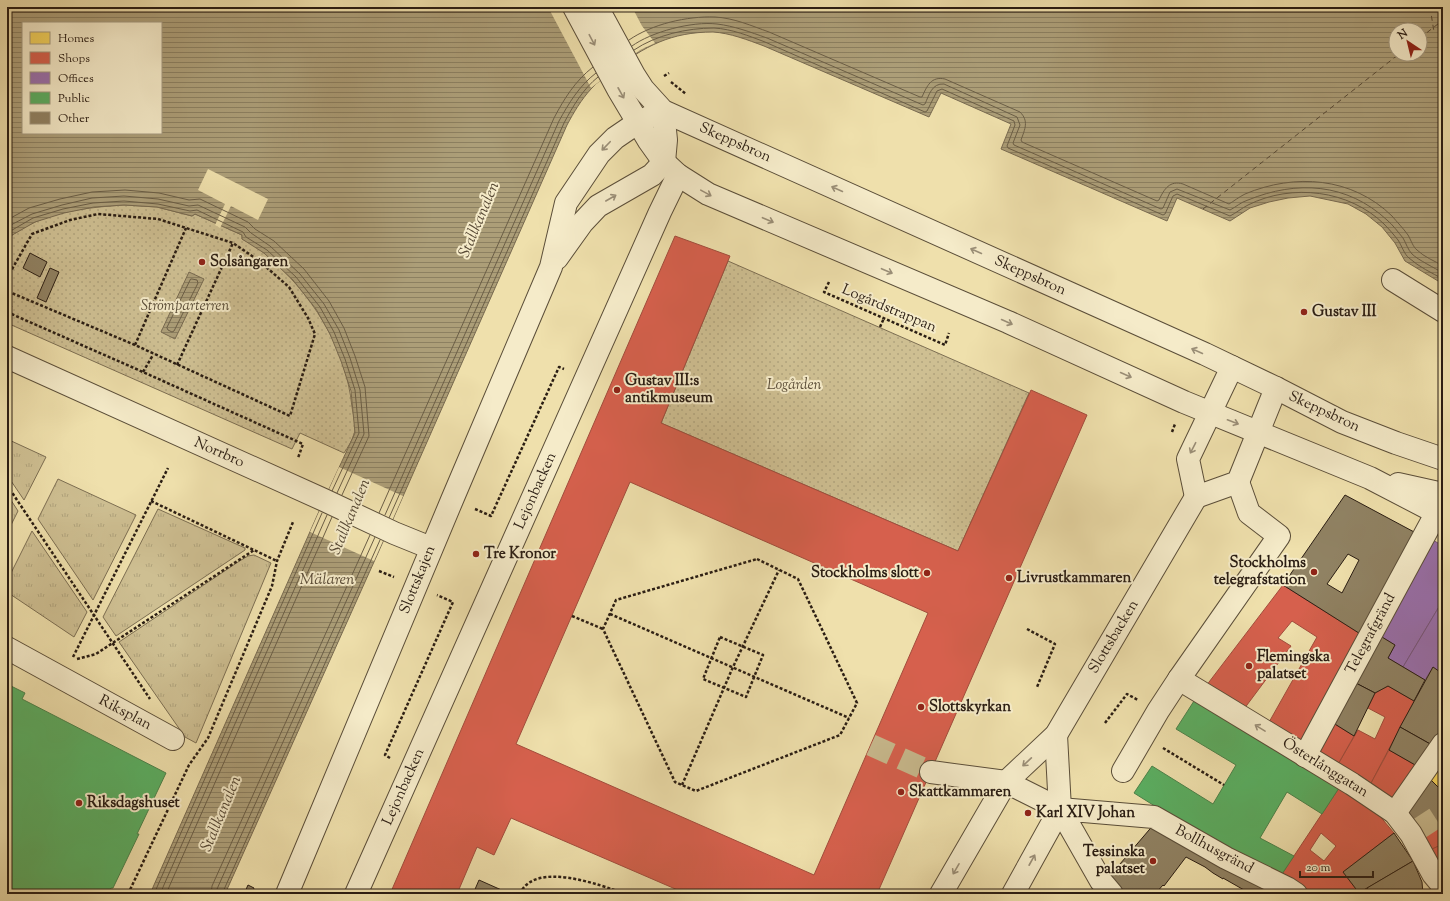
<svg xmlns="http://www.w3.org/2000/svg" width="1450" height="901" viewBox="0 0 1450 901" font-family="'Sorts Mill Goudy',serif">
  <defs>
    <pattern id="grass-tufts" width="24" height="20" patternUnits="userSpaceOnUse"><rect width="24" height="20" fill="#cebf92"/><path d="M3 7l-1-3M5 7V3M7 7l1-3M15 17l-1-3M17 17v-4M19 17l1-3" fill="none" stroke="#b1a47d"/></pattern>
    <pattern id="park-dots" width="8" height="8" patternUnits="userSpaceOnUse"><rect width="8" height="8" fill="#cebf92"/><path d="M2 2h.1M6 6h.1" fill="none" stroke="#b1a47d" stroke-width="1.8" stroke-linecap="round"/></pattern>
    <pattern id="water-rules" width="6" height="5" patternUnits="userSpaceOnUse"><rect width="6" height="5" fill="#ac9e78"/><path d="M0 2.5h6" fill="none" stroke="#8c8061"/></pattern>
  </defs>
  <rect width="100%" height="100%" fill="#efe0ac"/>
  <filter id="stains"><feTurbulence type="fractalNoise" baseFrequency=".005" numOctaves="4"/><feColorMatrix values="0 0 0 0 .2 0 0 0 0 .09 0 0 0 0 .02 0 0 0 .5 -.17"/></filter>
  <radialGradient id="worn" r=".72"><stop offset=".6" stop-color="#630" stop-opacity="0"/><stop offset="1" stop-color="#630" stop-opacity=".3"/></radialGradient>
  <!-- grass -->
  <g fill="url(#grass-tufts)" stroke="#7c6e52">
    <path d="M7 439 46 457 24 500 7 475Z"/>
    <path d="M58 479 136 515 93 600 38 519Z"/>
    <path d="M7 494 18 511 7 533Z"/>
    <path d="M158 509 245 548V550L116 636 103 617Z"/>
    <path d="M32 531 87 612 74 637 7 592V581Z"/>
    <path d="M254 555 271 563 196 743 185 737 119 642 238 562 248 556Z"/>
  </g>
  <!-- park -->
  <g fill="url(#park-dots)" stroke="#7c6e52">
    <path d="M124 205 157 207 192 216 195 214 242 235V239C250 243 258 248 265 254 311 292 346 347 352 407 353 414 357 427 354 434 352 441 348 447 344 453L300 433 292 449 7 323V319L12 306 7 303V238C16 233 25 226 35 222 62 210 94 207 124 205Z"/>
    <path d="M728 261 1029 393 958 551 661 423Z"/>
  </g>
  <!-- water -->
  <g fill="url(#water-rules)" stroke="#786a50" fill-rule="evenodd">
    <path d="M7 7H1443V284L1405 261 1395 243 1382 227 1366 214 1348 204 1310 196 1288 198 1269 202 1250 208 1230 221 1177 198 1167 221 1001 149 1011 124 941 93 929 117 764 46C748 40 730 33 713 32 671 32 645 46 612 71 605 77 597 82 591 89 581 100 574 112 567 125L378 553 225 894H150L324 500 355 433 351 391 341 361 330 334 316 309 293 280 264 253 242 239V235L195 214 192 216 157 207 124 205 94 207 64 213 35 222 7 238ZM23 23H161V133H23ZM1396 30H1420V54H1396Z"/>
    <path d="M189 272 204 279 175 339 161 332Z"/>
  </g>
  <!-- pier -->
  <g fill="#efe0ac">
    <path d="M548 7H632L642 26 655 43 640 50 626 61 591 88Z"/>
    <path d="M208 169 268 199 258 220 231 206 220 228 215 225 225 204 198 190Z"/>
    <path d="M339 467 403 496 374 561 310 532Z"/>
  </g>
  <!-- homes -->
  <path fill="#f6d55c" stroke="#b99e46" d="M1443 756V792L1428 777Z"/>
  <!-- shops -->
  <g fill="#d6604d" stroke="#a24c3c" fill-rule="evenodd">
    <path d="M675 236 730 256 661 423 958 551 1031 390 1087 415 877 894H687L511 818 494 855 477 847 457 894H390ZM630 482 928 613 814 875 516 744Z"/>
    <path d="M1283 585 1362 635 1301 744 1268 724 1317 637 1292 621 1278 638 1291 646 1244 709 1206 686Z"/>
    <path d="M1388 686 1414 701 1370 785 1337 766 1358 730 1375 739 1385 717 1368 708 1375 693Z"/>
    <path d="M1330 721 1354 736 1337 766 1313 751Z"/>
    <path d="M1389 750 1417 766 1397 801 1370 785Z"/>
    <path d="M1341 785 1373 808 1394 833 1343 872 1359 893 1358 894H1313L1280 877ZM1321 833 1336 846 1324 861 1310 850Z"/>
    <path d="M1443 823V844L1430 850 1422 837Z"/>
    <path d="M1443 844V872L1430 850Z"/>
  </g>
  <!-- offices -->
  <g fill="#9970ab" stroke="#78577d">
    <path d="M1431 539 1443 546V600L1403 667 1388 658 1395 645 1377 634Z"/>
    <path d="M1443 600V664L1438 671 1433 667 1425 680 1403 667Z"/>
  </g>
  <!-- public -->
  <g fill="#5aae61" stroke="#4c824a">
    <path d="M7 684 25 693 22 699 166 773 137 834H139L113 888H111L108 894H7Z"/>
    <path d="M1194 701 1341 785 1322 814 1287 792 1260 838 1294 856 1280 877 1217 845 1134 793 1152 766 1213 804 1236 765 1176 729Z"/>
  </g>
  <g fill="none" stroke-linecap="round" stroke-linejoin="round">
    <!-- shore -->
    <g stroke="#6b5e46" stroke-width="1">
      <path d="M629 40C652 24 687 16 715 17 734 18 752 26 769 32L920 97H922C927 86 931 76 945 79L1020 112C1029 121 1025 129 1021 140L1022 142 1157 201 1159 200C1164 189 1170 180 1183 184L1229 204C1234 201 1239 197 1245 194 1295 173 1352 177 1392 216 1397 222 1403 228 1408 235 1411 240 1413 247 1417 250 1424 257 1435 261 1443 266"/>
      <path d="M632 46C651 32 692 21 717 24 734 26 750 32 767 38L923 105 925 104C929 95 932 83 944 84L1017 117 1020 125 1013 143 1014 145 1161 209 1163 208 1170 192 1177 189 1230 210C1236 207 1241 202 1248 200 1297 180 1347 183 1387 220 1393 225 1398 232 1403 238 1406 243 1408 250 1412 254 1418 260 1435 268 1443 273"/>
      <path d="M634 50C656 35 687 28 714 28 732 29 749 36 765 42L925 112 927 111 937 91 942 89 1014 121 1015 125 1007 146 1008 148 1163 215 1165 214 1173 196 1177 194 1230 216C1236 213 1242 208 1248 205 1292 183 1349 190 1384 224 1389 229 1394 235 1398 240 1402 246 1404 254 1409 258 1419 267 1432 273 1443 279"/>
      <path d="M7 220 29 208 60 199 92 192 125 190 159 193 189 200 200 199 248 222 255 229 274 241 304 269 329 301 344 328 355 356 365 387 369 436 342 495"/>
      <path d="M7 227 32 214 62 205 92 198 124 196 158 199 189 206 198 205 245 227 251 233 270 246 300 274 324 304 339 330 350 358 360 390 364 434 337 493"/>
      <path d="M7 233 33 218 63 209 93 203 124 201 158 204 190 211 197 210 243 232 246 237 267 250 296 277 320 307 334 332 345 359 355 390 359 433 332 491"/>
      <path d="M191 279H192L197 280 198 283 174 331 172 332 168 330 167 328Z"/>
      <path d="M379 513 554 118C564 99 575 81 593 67"/>
      <path d="M385 515 559 121C569 103 579 86 596 73"/>
      <path d="M389 518 564 123C573 106 583 89 598 77"/>
      <path d="M154 894 322 513"/>
      <path d="M160 894 327 515"/>
      <path d="M166 894 332 517"/>
      <path d="M211 894 212 886 370 535"/>
      <path d="M217 894V889L375 537"/>
      <path d="M222 894 380 540"/>
    </g>
    <!-- ferry -->
    <g stroke="#584a36" stroke-width="1" stroke-dasharray="5 4" stroke-linecap="butt">
      <path d="M1430 7 1434 32"/>
      <path d="M1420 38 1443 20"/>
      <path d="M1203 209 1399 54"/>
    </g>
  </g>
  <!-- building -->
  <g fill="#908263" stroke="#2a1d13" fill-rule="evenodd">
    <path d="M30 253 47 262 40 277 23 268Z"/>
    <path d="M50 268 59 272 46 302 37 298Z"/>
    <path d="M1345 495 1416 533 1362 635 1283 585ZM1348 554 1359 560 1342 593 1327 584Z"/>
    <path d="M1377 634 1395 645 1388 658 1425 680 1414 701 1388 686 1375 693 1352 681Z"/>
    <path d="M1433 667 1443 674V729L1432 745 1400 727Z"/>
    <path d="M1352 681 1375 693 1354 736 1330 721Z"/>
    <path d="M1400 727 1432 745 1417 766 1389 750Z"/>
    <path d="M1428 777 1443 792V805L1440 807 1443 812V823L1422 837 1404 811Z"/>
    <path d="M1155 823 1281 894H1251L1223 878V879L1213 873 1205 867 1186 857 1164 886 1163 885 1155 894H1121L1108 878Z"/>
    <path d="M1394 833 1413 861 1359 893 1343 872Z"/>
    <path d="M1413 861 1422 882 1423 894H1370L1367 888Z"/>
    <path d="M479 880 506 892V894H473Z"/>
    <path d="M248 885 254 888 252 894H244Z"/>
    <path d="M1367 888 1370 894H1358L1359 893Z"/>
  </g>
  <g fill="none" stroke-linecap="round" stroke-linejoin="round">
    <!-- minor-tunnel -->
    <g stroke="#c8b98d" stroke-width="22" stroke-dasharray="22 11" stroke-linecap="butt">
      <path d="M871 745 931 772"/>
      <path d="M1417 830 1443 813"/>
    </g>
    <defs>
      <g id="minor">
        <path d="M574 7 618 89 649 141 664 162 678 175 708 194 1008 322 1184 402 1370 478 1443 516"/>
        <path d="M597 7 634 75 643 89 663 111 1205 354 1276 388 1342 422 1396 443 1443 459"/>
        <path d="M663 111 666 140 664 162"/>
        <path d="M557 258 582 223 598 206 652 175 664 162"/>
        <path d="M1393 280 1443 311"/>
        <path d="M7 357 324 500 394 533 431 548"/>
        <path d="M1232 367 1188 459 1196 497 1238 482 1276 388"/>
        <path d="M1398 484 1443 494"/>
        <path d="M7 648 173 739"/>
        <path d="M1179 679 1352 784 1395 813 1411 834 1433 874 1443 886"/>
        <path d="M1305 756 1437 512"/>
        <path d="M1123 771 1158 711 1179 679 1279 536 1249 513 1238 482"/>
        <path d="M931 772 1006 782 1060 809"/>
        <path d="M1395 813 1443 744"/>
        <path d="M287 894 452 500 551 267 566 203 599 154 615 138 637 123 651 116"/>
        <path d="M356 894 660 212 678 175"/>
        <path d="M941 894 1006 782 1056 735 1196 497"/>
        <path d="M1013 894 1060 809 1056 735"/>
        <path d="M1112 894 1101 881 1060 809 1154 817 1226 858 1287 888 1296 894"/>
      </g>
    </defs>
    <!-- minor casing -->
    <use href="#minor" stroke="#5b4e39" stroke-width="24"/>
    <!-- path -->
    <g stroke="#2a1d13" stroke-width="2.5" stroke-dasharray="3 2" stroke-linecap="butt">
      <path d="M664 76 669 73"/>
      <path d="M671 82 686 94"/>
      <path d="M7 278 32 234 70 220 98 214 158 219 233 243 258 260 289 287 308 318 315 334 290 416 135 345 7 291"/>
      <path d="M829 282 824 292 945 345 949 333"/>
      <path d="M7 312 143 372 303 444 298 458"/>
      <path d="M880 327 884 318"/>
      <path d="M135 345 186 228"/>
      <path d="M177 365 233 243"/>
      <path d="M143 372 153 355"/>
      <path d="M1172 432 1175 424"/>
      <path d="M7 485 150 699"/>
      <path d="M151 501 277 561"/>
      <path d="M475 509 491 516 559 367 564 369"/>
      <path d="M757 559 798 579 857 703 840 735 696 791 675 782 603 629 616 600Z"/>
      <path d="M379 571 394 577"/>
      <path d="M610 614 849 718"/>
      <path d="M572 616 603 629"/>
      <path d="M1027 629 1055 644 1037 687"/>
      <path d="M720 637 763 655 746 697 703 679Z"/>
      <path d="M73 657 168 468"/>
      <path d="M77 659 96 654 254 550"/>
      <path d="M1105 723 1127 694 1138 700"/>
      <path d="M1163 748 1224 785"/>
      <path d="M390 758 385 755 453 602 437 595"/>
      <path d="M682 785 733 667 779 570"/>
      <path d="M128 894 189 765 208 738 272 586 277 561 293 522"/>
      <path d="M520 894C534 860 601 885 625 894"/>
    </g>
    <!-- minor -->
    <use href="#minor" stroke="#f5ebc9" stroke-width="22"/>
  </g>
  <!-- one-way arrows -->
  <defs><path id="oneway-shaft" d="M-6 0H5M1.5-3L5.5 0L1.5 3" fill="none" stroke-width="1.6" stroke-linecap="round" stroke-linejoin="round"/></defs>
  <g stroke="#9a8e77">
    <use href="#oneway-shaft" transform="translate(592 40) rotate(62)"/>
    <use href="#oneway-shaft" transform="translate(621 93) rotate(61)"/>
    <use href="#oneway-shaft" transform="translate(606 146) rotate(134)"/>
    <use href="#oneway-shaft" transform="translate(837 189) rotate(-156)"/>
    <use href="#oneway-shaft" transform="translate(706 193) rotate(29)"/>
    <use href="#oneway-shaft" transform="translate(611 198) rotate(-30)"/>
    <use href="#oneway-shaft" transform="translate(768 220) rotate(23)"/>
    <use href="#oneway-shaft" transform="translate(976 251) rotate(-156)"/>
    <use href="#oneway-shaft" transform="translate(887 271) rotate(23)"/>
    <use href="#oneway-shaft" transform="translate(1007 322) rotate(24)"/>
    <use href="#oneway-shaft" transform="translate(1197 351) rotate(-156)"/>
    <use href="#oneway-shaft" transform="translate(1126 375) rotate(24)"/>
    <use href="#oneway-shaft" transform="translate(1233 422) rotate(21)"/>
    <use href="#oneway-shaft" transform="translate(1193 448) rotate(117)"/>
    <use href="#oneway-shaft" transform="translate(1260 728) rotate(-148)"/>
    <use href="#oneway-shaft" transform="translate(1027 762) rotate(137)"/>
    <use href="#oneway-shaft" transform="translate(1032 860) rotate(-61)"/>
    <use href="#oneway-shaft" transform="translate(956 869) rotate(120)"/>
  </g>
  <!-- markers -->
  <g fill="#8f2418" stroke="#f5ebc9" stroke-width="1.5">
    <circle cx="202" cy="262" r="4"/>
    <circle cx="1304" cy="312" r="4"/>
    <circle cx="617" cy="390" r="4"/>
    <circle cx="476" cy="554" r="4"/>
    <circle cx="1314" cy="572" r="4"/>
    <circle cx="927" cy="573" r="4"/>
    <circle cx="1009" cy="578" r="4"/>
    <circle cx="1249" cy="666" r="4"/>
    <circle cx="921" cy="707" r="4"/>
    <circle cx="901" cy="792" r="4"/>
    <circle cx="79" cy="803" r="4"/>
    <circle cx="1028" cy="813" r="4"/>
    <circle cx="1153" cy="861" r="4"/>
  </g>
  <g text-anchor="middle" dominant-baseline="central" stroke-width="4" stroke-linejoin="round" paint-order="stroke">
    <!-- street labels -->
    <g font-size="15" fill="#2a1d13" stroke="#f5ebc9">
      <text transform="translate(735 143) rotate(24)">Skeppsbron</text>
      <text transform="translate(1030 276) rotate(24)">Skeppsbron</text>
      <text transform="translate(889 309) rotate(23)">Logårdstrappan</text>
      <text transform="translate(1324 412) rotate(25)">Skeppsbron</text>
      <text transform="translate(219 453) rotate(24)">Norrbro</text>
      <text transform="translate(536 491) rotate(-66)">Lejonbacken</text>
      <text transform="translate(418 580) rotate(-68)">Slottskajen</text>
      <text transform="translate(1371 634) rotate(-62)">Telegrafgränd</text>
      <text transform="translate(1114 637) rotate(-59)">Slottsbacken</text>
      <text transform="translate(125 713) rotate(28)">Riksplan</text>
      <text transform="translate(1325 768) rotate(32)">Österlånggatan</text>
      <text transform="translate(404 787) rotate(-66)">Lejonbacken</text>
      <text transform="translate(1214 850) rotate(28)">Bollhusgränd</text>
    </g>
    <!-- poi labels -->
    <g font-size="15" font-weight="bold" fill="#2a1d13" stroke="#f5ebc9" text-anchor="start">
      <text x="210" y="262">Solsångaren</text>
      <text x="1312" y="312">Gustav III</text>
      <text x="625" y="381">Gustav III:s<tspan x="625" dy="17">antikmuseum</tspan></text>
      <text x="484" y="554">Tre Kronor</text>
      <text x="1306" y="563" text-anchor="end">Stockholms<tspan x="1306" dy="17">telegrafstation</tspan></text>
      <text x="919" y="573" text-anchor="end">Stockholms slott</text>
      <text x="1017" y="578">Livrustkammaren</text>
      <text x="1257" y="657">Flemingska<tspan x="1257" dy="17">palatset</tspan></text>
      <text x="929" y="707">Slottskyrkan</text>
      <text x="909" y="792">Skattkammaren</text>
      <text x="87" y="803">Riksdagshuset</text>
      <text x="1036" y="813">Karl XIV Johan</text>
      <text x="1145" y="852" text-anchor="end">Tessinska<tspan x="1145" dy="17">palatset</tspan></text>
    </g>
    <!-- park labels -->
    <g font-size="15" font-style="italic" fill="#5b4e39" stroke="#f5ebc9">
      <text x="185" y="306">Strömparterren</text>
      <text x="794" y="385">Logården</text>
    </g>
    <!-- water labels -->
    <g font-size="16" font-style="italic" fill="#584a36" stroke="#f5ebc9">
      <text transform="translate(480 220) rotate(-67)">Stallkanalen</text>
      <text transform="translate(351 517) rotate(-67)">Stallkanalen</text>
      <text x="327" y="580">Mälaren</text>
      <text transform="translate(222 814) rotate(-67)">Stallkanalen</text>
    </g>
  </g>
  <!-- margin -->
  <rect width="1450" height="901" fill="none" stroke="#efe0ac" stroke-width="24"/>
  <rect x="8" y="8" width="1434" height="885" fill="none" stroke="#2a1d13" stroke-width="2"/>
  <rect x="12" y="12" width="1426" height="877" fill="none" stroke="#2a1d13"/>
  <!-- legend -->
  <rect x="22" y="22" width="140" height="112" fill="#f5ebc9" stroke="#a49980"/>
  <rect x="30" y="32" width="20" height="12" fill="#f6d55c" stroke="#a49980"/>
  <text x="58" y="42" font-size="12" fill="#2a1d13">Homes</text>
  <rect x="30" y="52" width="20" height="12" fill="#d6604d" stroke="#a49980"/>
  <text x="58" y="62" font-size="12" fill="#2a1d13">Shops</text>
  <rect x="30" y="72" width="20" height="12" fill="#9970ab" stroke="#a49980"/>
  <text x="58" y="82" font-size="12" fill="#2a1d13">Offices</text>
  <rect x="30" y="92" width="20" height="12" fill="#5aae61" stroke="#a49980"/>
  <text x="58" y="102" font-size="12" fill="#2a1d13">Public</text>
  <rect x="30" y="112" width="20" height="12" fill="#908263" stroke="#a49980"/>
  <text x="58" y="122" font-size="12" fill="#2a1d13">Other</text>
  <!-- north arrow -->
  <g transform="translate(1408 42) rotate(325)"><circle r="19" fill="#f5ebc9" stroke="#a49980"/>
  <path d="M0-3L7 15L0 10L-7 15Z" fill="#8f2418"/>
  <text y="-6" font-size="11" font-weight="bold" text-anchor="middle" fill="#2a1d13">N</text>
  </g>
  <!-- scale -->
  <path d="M1300 871v6h73v-6" fill="none" stroke="#2a1d13" stroke-width="2"/>
  <text x="1306" y="871" font-size="12" fill="#2a1d13" stroke="#f5ebc9" stroke-width="3" paint-order="stroke">20 m</text>
  <rect width="100%" height="100%" filter="url(#stains)"/>
  <rect width="100%" height="100%" fill="url(#worn)"/>
</svg>
